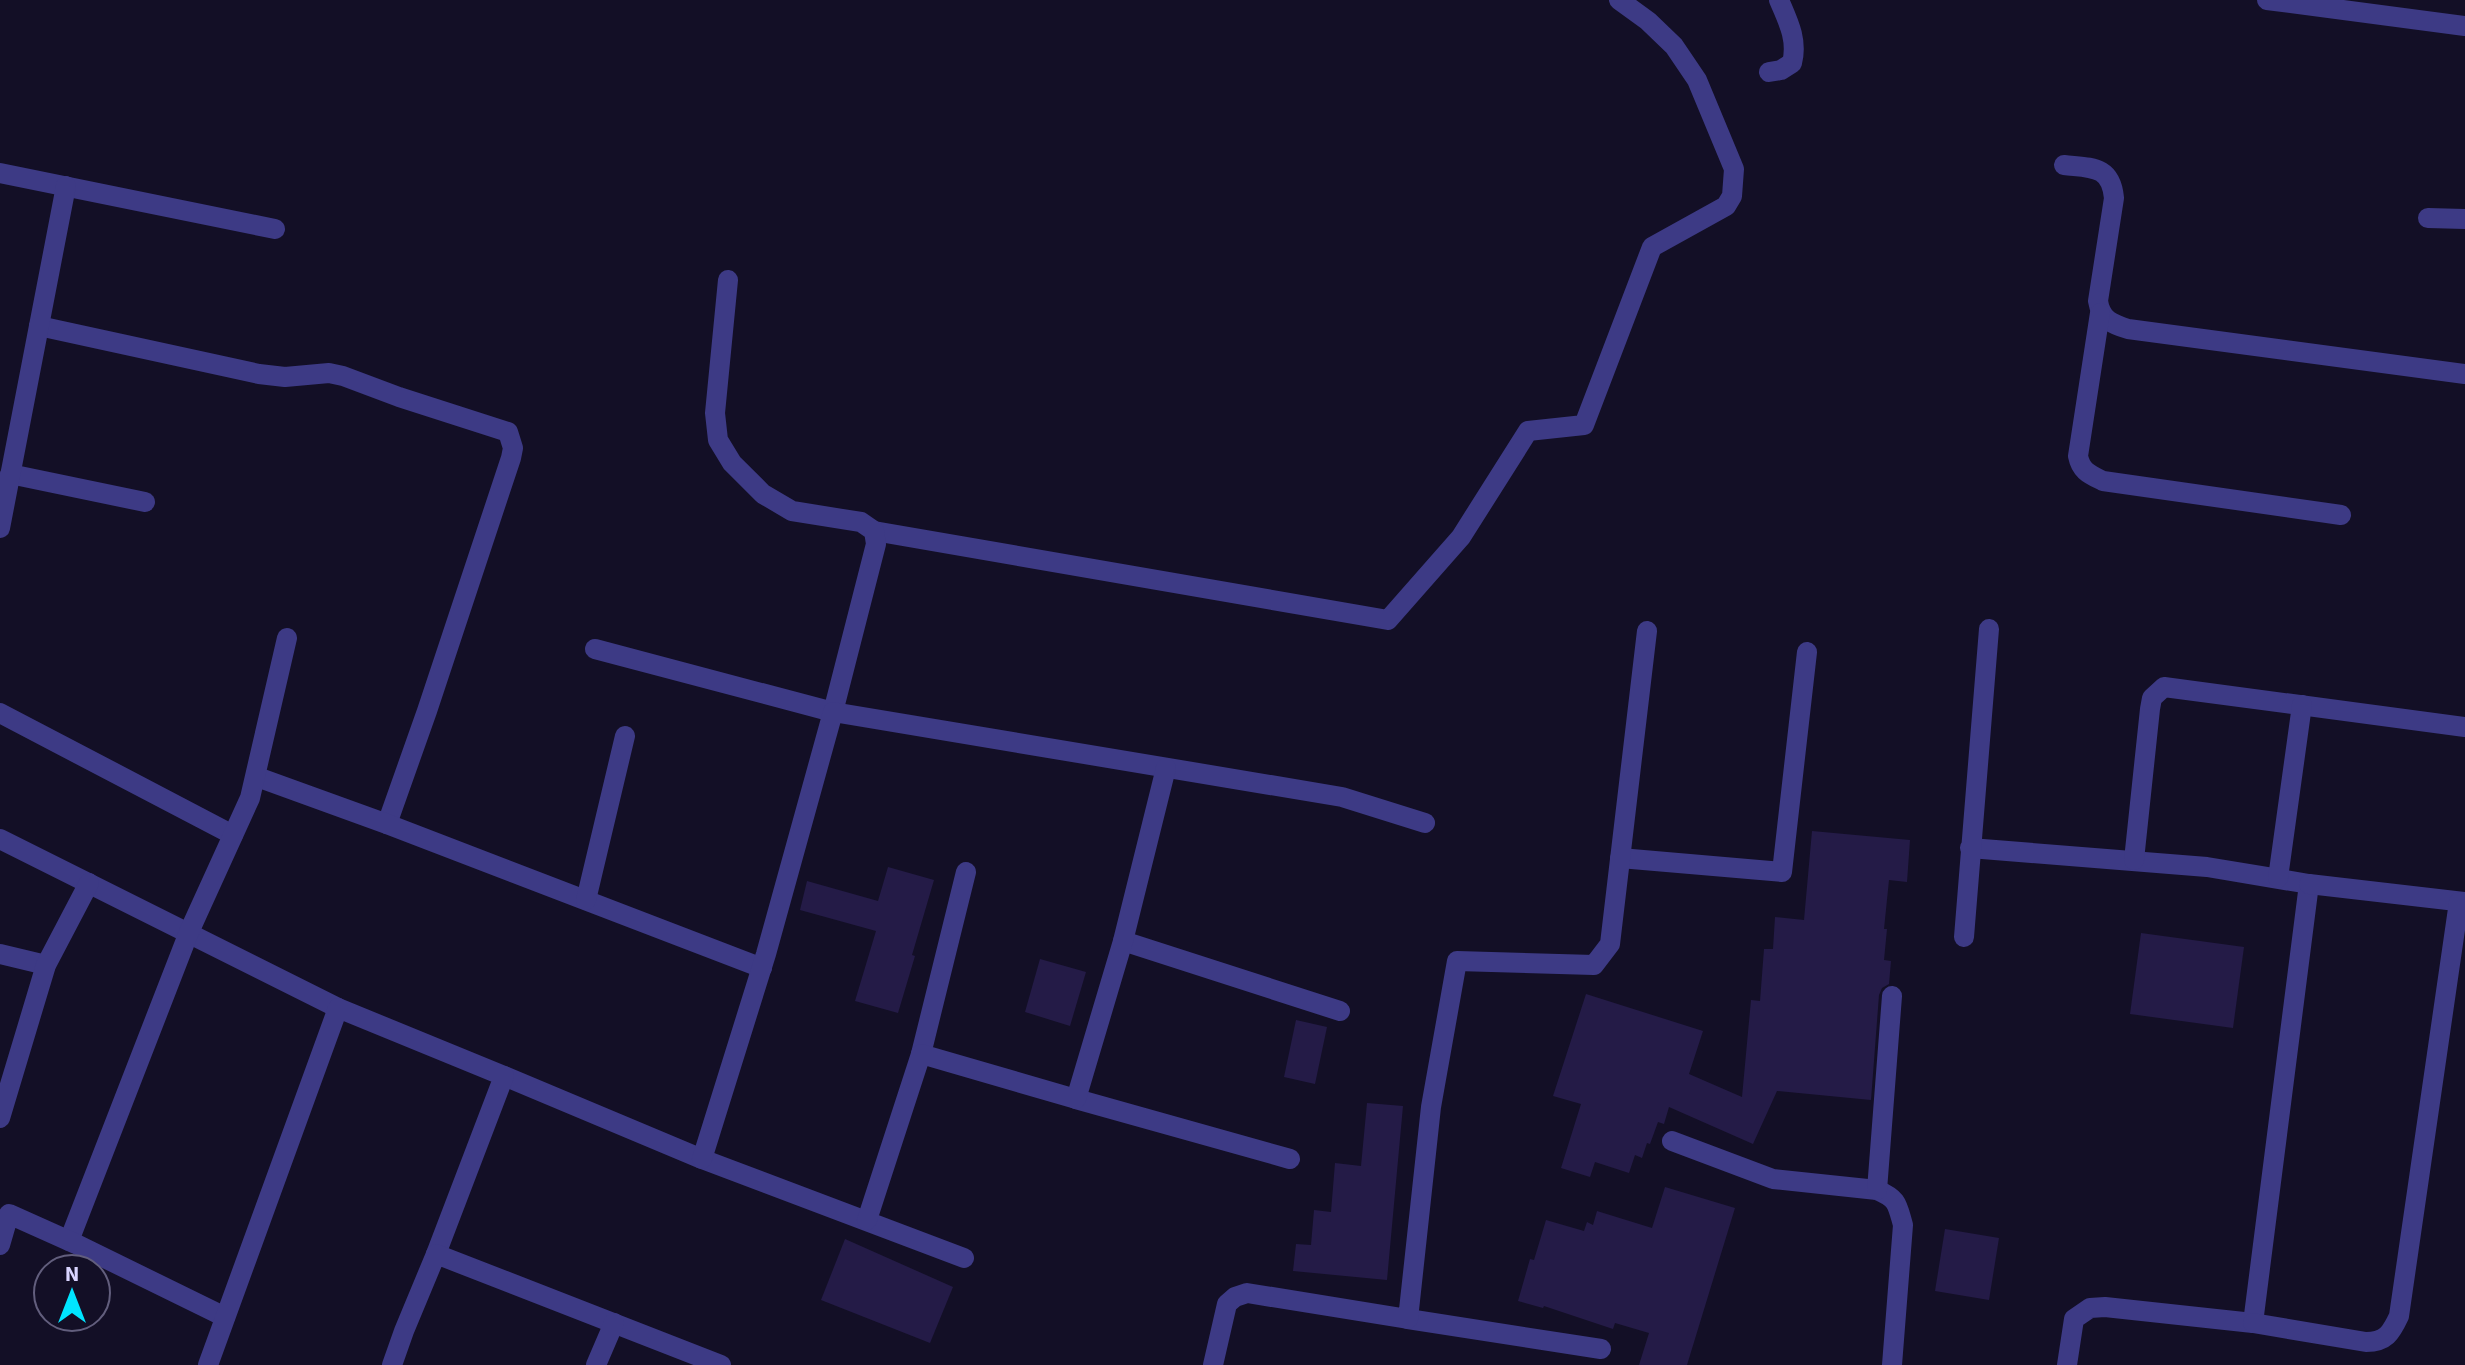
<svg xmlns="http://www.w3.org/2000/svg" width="2465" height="1365" viewBox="0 0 2465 1365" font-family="'Source Sans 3',sans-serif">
  <rect width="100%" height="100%" fill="#130f26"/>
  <!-- building -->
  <g fill="#241b47">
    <path d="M1812 831 1910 840 1907 882 1889 880 1884 929H1887L1884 960 1891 961 1889 984 1882 988 1879 995 1871 1100 1777 1091 1753 1144 1669 1107 1664 1124 1658 1122 1650 1144 1647 1143 1642 1158 1635 1155 1629 1173 1595 1162 1590 1177 1561 1168 1581 1104 1553 1096 1586 994 1703 1031 1689 1074 1742 1097 1751 1000 1760 1001 1764 949H1773L1775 917 1804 920Z"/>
    <path d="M888 867 934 880 912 955 915 956 898 1013 855 1001 876 931 800 910 807 881 878 901Z"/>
    <path d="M2141 933 2244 947 2233 1028 2130 1014Z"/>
    <path d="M1040 959 1086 972 1070 1026 1025 1012Z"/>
    <path d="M1296 1020 1327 1027 1315 1084 1284 1077Z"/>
    <path d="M1367 1103 1403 1106 1387 1280 1293 1271 1296 1244 1311 1245 1314 1210 1331 1212 1335 1163 1361 1166Z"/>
    <path d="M1665 1187 1735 1208 1687 1365H1639L1649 1333 1615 1323 1613 1329 1544 1306 1543 1308 1518 1301 1530 1259 1534 1260 1546 1220 1584 1231 1587 1222 1593 1225 1597 1211 1652 1228Z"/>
    <path d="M1945 1229 1999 1238 1989 1300 1935 1291Z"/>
    <path d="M845 1239 953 1287 930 1343 821 1300Z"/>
  </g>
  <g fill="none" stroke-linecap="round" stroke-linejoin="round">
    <!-- minor -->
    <g stroke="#3d3a85" stroke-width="20">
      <path d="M2267 0 2465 26"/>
      <path d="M1769 72 1781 70 1792 63C1798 40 1788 21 1779 0"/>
      <path d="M2064 165C2091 168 2111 165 2114 198L2098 301C2101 320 2112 324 2128 329L2465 374"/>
      <path d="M0 173 275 229"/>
      <path d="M2428 218 2465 219"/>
      <path d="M2100 313 2078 456C2081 471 2089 474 2103 481L2341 515"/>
      <path d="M39 326 259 374 285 377 329 373 343 376 399 397 508 432 513 448 511 458 427 711 387 824"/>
      <path d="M10 474 145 502"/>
      <path d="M0 528 66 186"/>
      <path d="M874 531 1388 620 1461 537 1528 431 1584 425 1652 247 1726 206 1732 196 1734 169 1697 80 1674 46 1648 21 1619 0"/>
      <path d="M595 649 833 712 876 544 874 531 861 522 792 511 763 494 732 463 718 440 715 413 728 280"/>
      <path d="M0 713 233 835"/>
      <path d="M257 777 387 824 762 968"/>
      <path d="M0 839 338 1008"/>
      <path d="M1970 848 2207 867 2309 884 2253 1323 2105 1307 2090 1308 2074 1319 2067 1365"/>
      <path d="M1620 858 1782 872 1807 652"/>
      <path d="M2134 860 2150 709 2152 698 2164 687 2465 727"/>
      <path d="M2278 878 2302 705"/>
      <path d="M2309 884 2465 902"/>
      <path d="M586 900 625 736"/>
      <path d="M1964 937 1989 629"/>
      <path d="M1123 941 1340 1011"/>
      <path d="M0 954 46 965"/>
      <path d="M921 1054 966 872"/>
      <path d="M504 1076 702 1159 964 1258"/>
      <path d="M1076 1099 1290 1159"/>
      <path d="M0 1118 46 965 89 883"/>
      <path d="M1672 1141 1773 1179 1877 1190C1898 1199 1897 1204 1903 1225L1892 1365"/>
      <path d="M702 1159 766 954 833 712 1342 797 1425 823"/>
      <path d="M1877 1190 1892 996"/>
      <path d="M867 1220 921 1054 1076 1099 1123 941 1166 768"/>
      <path d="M69 1241 189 932 250 798 287 638"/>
      <path d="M0 1245 9 1214 76 1244 225 1317"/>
      <path d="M1408 1319 1601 1349"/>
      <path d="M2253 1323 2366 1342C2386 1342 2391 1333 2399 1316L2459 902"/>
      <path d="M208 1365 338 1008 504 1076 436 1254"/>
      <path d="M392 1365 404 1331 436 1254 721 1365"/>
      <path d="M596 1365 614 1323"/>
      <path d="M1213 1365 1227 1304 1235 1297 1247 1293 1408 1319 1431 1107 1457 961 1594 965 1610 944 1647 631"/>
    </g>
  </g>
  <!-- north arrow -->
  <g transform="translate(72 1293)"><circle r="38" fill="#130f26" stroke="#625e7d" stroke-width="2"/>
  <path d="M0-6L14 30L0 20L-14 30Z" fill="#00e5ff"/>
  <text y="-12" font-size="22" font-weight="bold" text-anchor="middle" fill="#d9d4ff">N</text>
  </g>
</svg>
